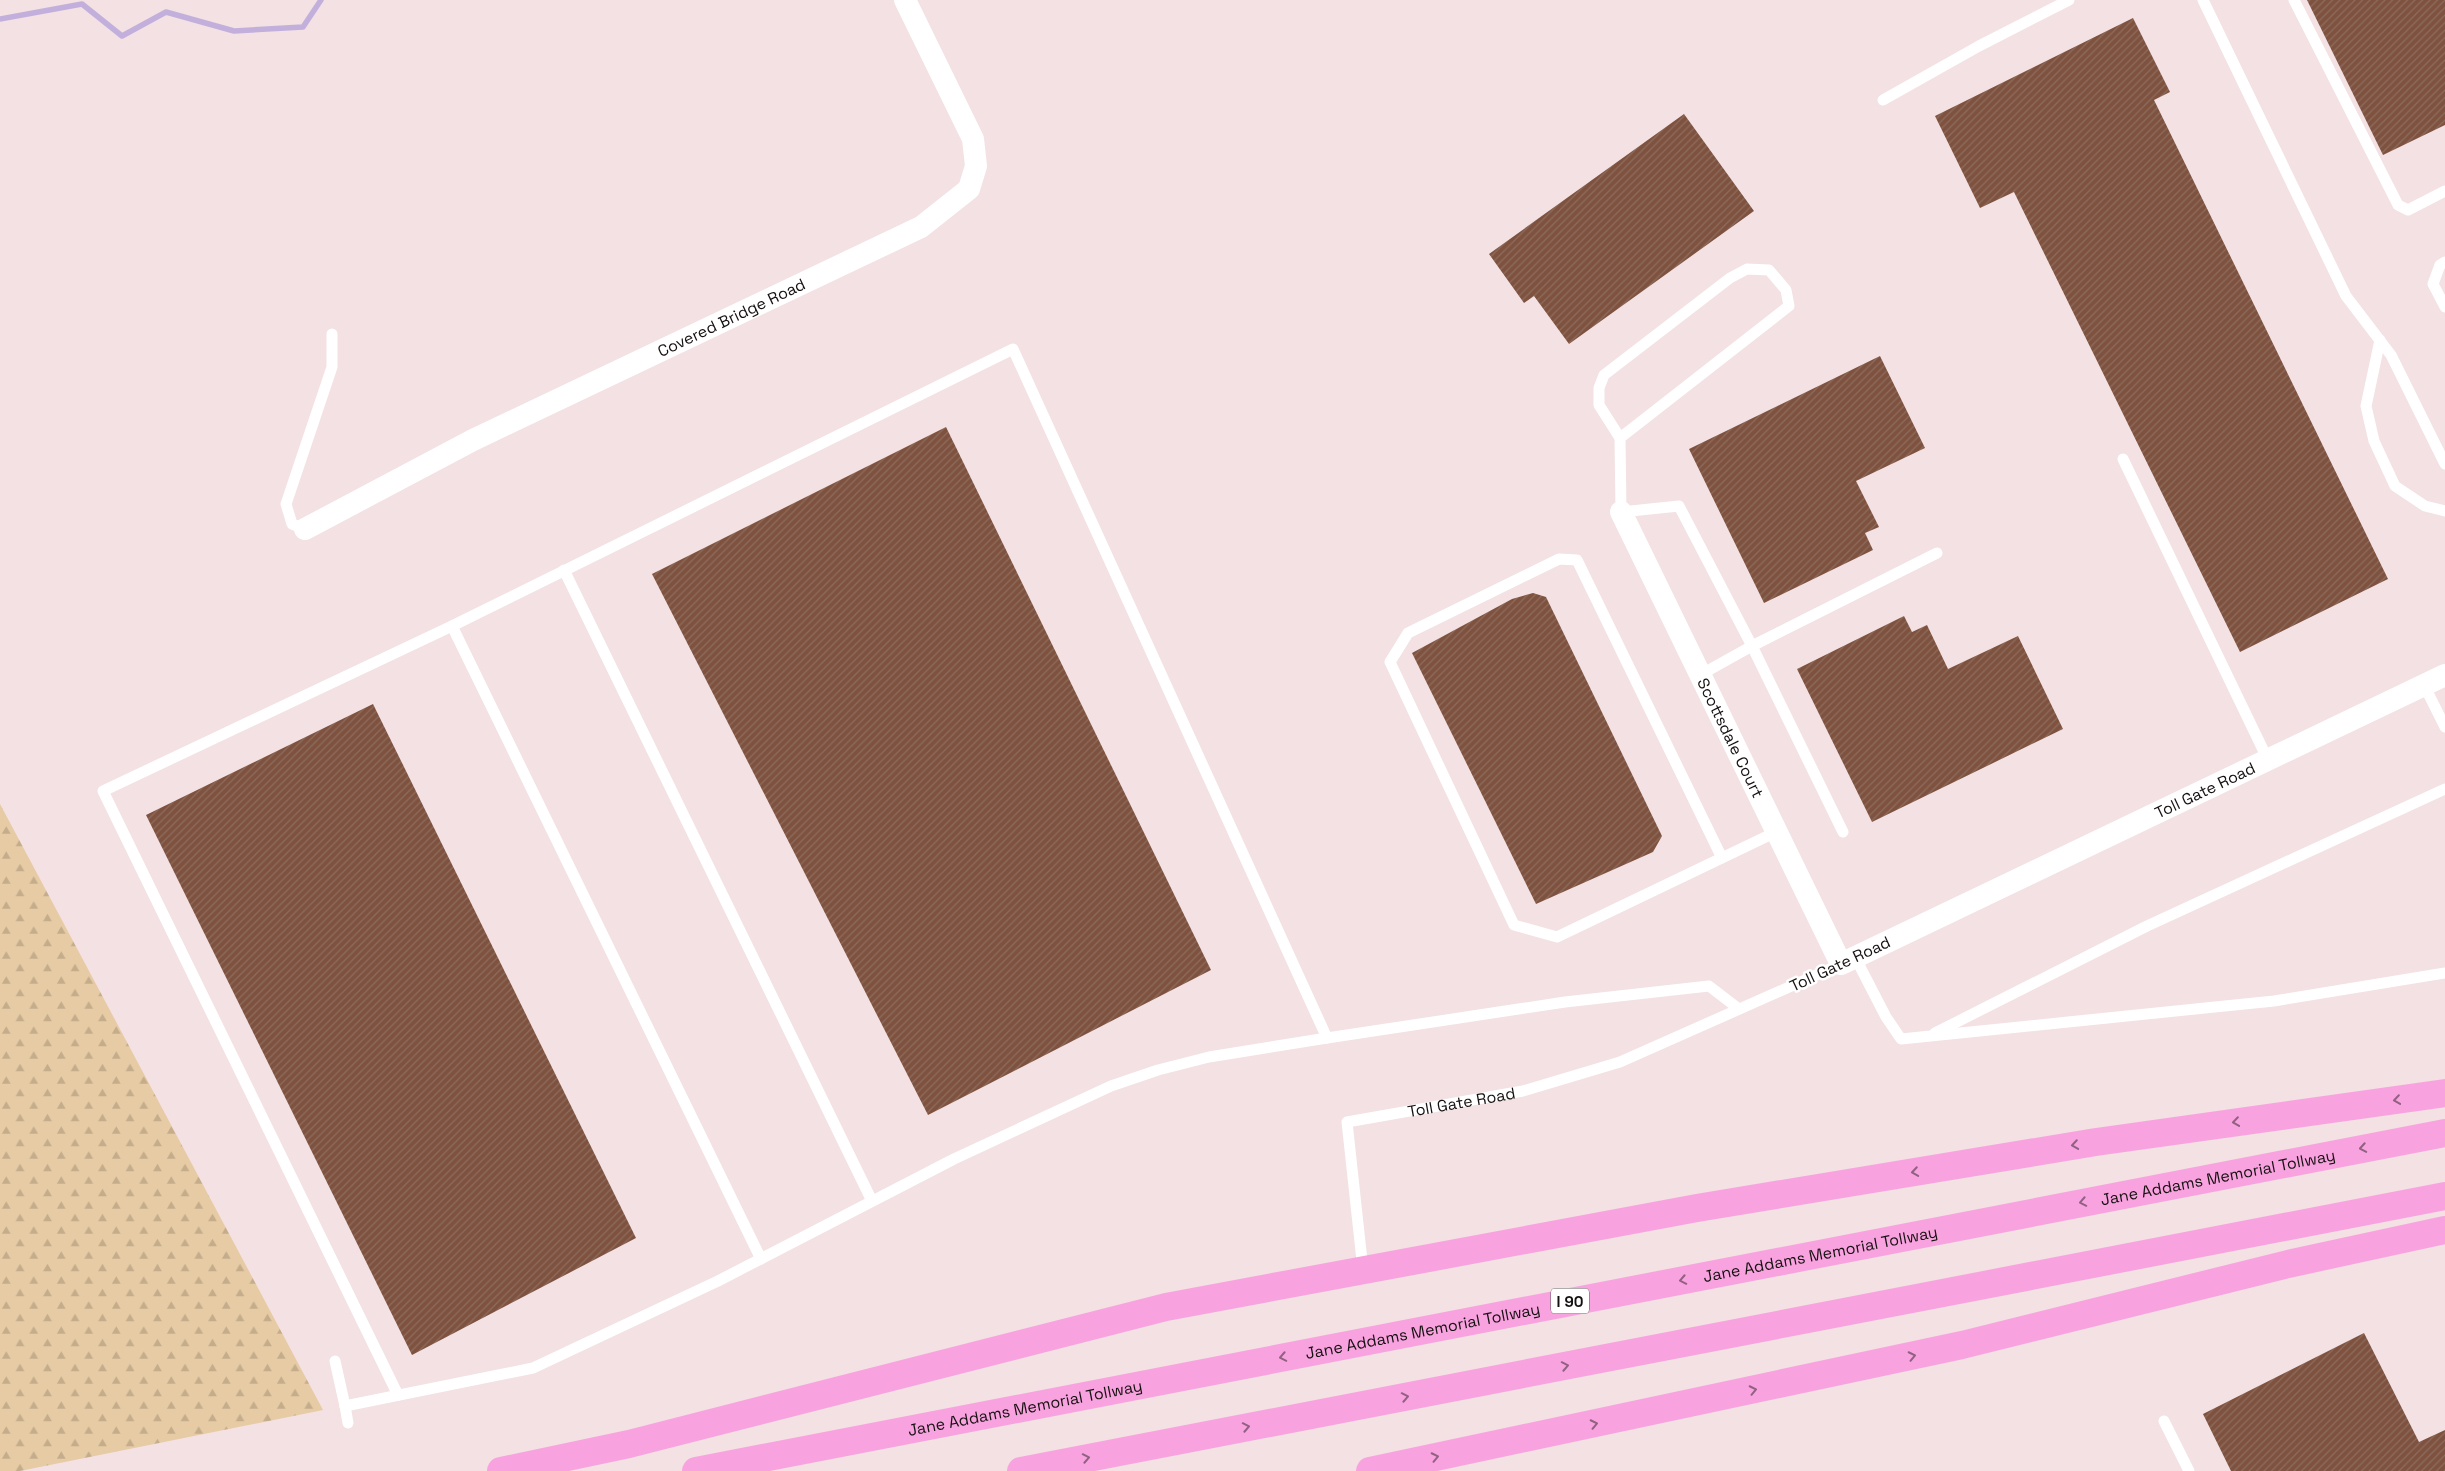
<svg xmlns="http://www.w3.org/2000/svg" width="2445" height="1471" viewBox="0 0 2445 1471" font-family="'Space Grotesk',sans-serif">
  <defs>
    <pattern id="forest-firs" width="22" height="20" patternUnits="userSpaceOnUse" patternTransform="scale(1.25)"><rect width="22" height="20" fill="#e6cba4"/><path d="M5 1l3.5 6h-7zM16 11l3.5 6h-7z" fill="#c5ad8c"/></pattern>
    <pattern id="building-hatch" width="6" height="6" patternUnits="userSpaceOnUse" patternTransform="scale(1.25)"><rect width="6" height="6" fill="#7e523f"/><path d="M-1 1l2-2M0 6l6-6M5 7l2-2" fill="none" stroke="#8d6c5d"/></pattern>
  </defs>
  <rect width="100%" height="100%" fill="#f3e1e3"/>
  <!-- forest -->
  <path fill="url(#forest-firs)" d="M0 804 323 1410 20 1471H0Z"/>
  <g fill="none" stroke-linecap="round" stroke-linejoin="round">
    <!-- stream -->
    <path stroke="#c3afdc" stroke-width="5.5" d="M0 19 82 4 122 36 166 12 234 31 303 27 321 0"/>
  </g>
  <!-- building -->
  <g fill="url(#building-hatch)">
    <path d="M2307 0H2445V125L2383 155Z"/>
    <path d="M2133 18 2170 92 2154 100 2388 579 2240 652 2014 192 1980 208 1935 116Z"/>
    <path d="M1684 114 1754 211 1569 344 1534 296 1524 303 1489 254Z"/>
    <path d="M1880 356 1925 448 1856 481 1879 527 1865 533 1873 550 1764 603 1689 449Z"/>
    <path d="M946 427 1211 970 928 1115 652 574Z"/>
    <path d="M1533 593 1546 597 1662 836 1653 852 1536 904 1412 653 1512 599Z"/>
    <path d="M1904 616 1912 632 1927 625 1948 669 2018 636 2063 729 1872 822 1797 669Z"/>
    <path d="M373 704 636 1238 412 1355 146 815Z"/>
    <path d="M2364 1333 2419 1442 2445 1430V1471H2231L2203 1414Z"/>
  </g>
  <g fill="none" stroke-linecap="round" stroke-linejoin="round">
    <!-- service -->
    <g stroke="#fff" stroke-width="11">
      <path d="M2203 0 2346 296 2391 355 2445 464"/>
      <path d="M2294 0 2398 205 2408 210 2445 191"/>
      <path d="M1883 100 1979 46 2069 0"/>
      <path d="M2445 262 2440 265 2433 284 2445 307"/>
      <path d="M2380 340 2366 406 2374 441 2395 486 2425 506 2445 511"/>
      <path d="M1620 438 1789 306 1786 290 1769 270 1747 269 1730 278 1604 375 1599 388V405L1620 438 1621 512 1679 506 1752 646 1937 553"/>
      <path d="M2123 459 2268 760"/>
      <path d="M305 529 292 524 286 504 332 367V334"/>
      <path d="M564 570 872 1201"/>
      <path d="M452 626 1013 349 1327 1038"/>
      <path d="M1700 675 1752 646 1843 832"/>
      <path d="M2424 685 2445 727"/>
      <path d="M1722 858 1577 560 1559 559 1408 633 1390 662 1514 925 1557 937 1776 832"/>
      <path d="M1855 957 1886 1017 1901 1039 2274 1001 2445 973"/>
      <path d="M1935 1033 2147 926 2445 789"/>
      <path id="s1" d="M1363 1270 1347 1122 1523 1091 1620 1062 1841 964"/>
      <path d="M335 1361 345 1406"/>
      <path d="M398 1395 103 791 452 626 761 1259"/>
      <path d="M2164 1421 2189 1471"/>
      <path d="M348 1423 345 1406 533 1368 718 1281 954 1159 1111 1086 1158 1070 1209 1057 1327 1038 1565 1002 1709 986 1739 1009"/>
    </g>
    <!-- minor -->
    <g stroke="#fff" stroke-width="22">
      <path id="s2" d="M1621 512 1841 964 2445 675"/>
      <path id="s3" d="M305 529 473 440 921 227 969 189 976 166 973 139 905 0"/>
    </g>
    <!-- motorway -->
    <g stroke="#f8a3df" stroke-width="28">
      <path d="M501 1471 629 1444 1166 1307 1697 1208 2096 1142 2445 1093"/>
      <path id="s4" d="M696 1471 2445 1133"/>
      <path d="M1021 1471 2445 1196"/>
      <path d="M1370 1471 1962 1345 2288 1264 2445 1230"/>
    </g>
  </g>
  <!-- one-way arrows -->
  <defs><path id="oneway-chevron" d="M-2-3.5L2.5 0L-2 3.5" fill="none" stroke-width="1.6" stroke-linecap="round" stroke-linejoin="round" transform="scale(1.25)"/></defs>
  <g stroke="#926182">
    <use href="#oneway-chevron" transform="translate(2397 1100) rotate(172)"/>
    <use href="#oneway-chevron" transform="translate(2236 1122) rotate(172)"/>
    <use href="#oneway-chevron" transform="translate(2075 1145) rotate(171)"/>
    <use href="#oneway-chevron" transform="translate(2363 1148) rotate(170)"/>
    <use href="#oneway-chevron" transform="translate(1915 1172) rotate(171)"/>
    <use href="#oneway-chevron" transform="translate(2083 1202) rotate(169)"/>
    <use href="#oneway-chevron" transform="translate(1683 1280) rotate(169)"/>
    <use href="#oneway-chevron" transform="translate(1912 1356) rotate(-12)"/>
    <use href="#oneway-chevron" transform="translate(1283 1357) rotate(169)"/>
    <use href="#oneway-chevron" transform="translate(1565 1366) rotate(-11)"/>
    <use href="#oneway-chevron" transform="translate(1753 1390) rotate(-12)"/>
    <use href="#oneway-chevron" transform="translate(1405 1397) rotate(-11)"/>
    <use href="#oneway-chevron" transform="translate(1594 1424) rotate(-12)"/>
    <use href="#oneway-chevron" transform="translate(1246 1427) rotate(-11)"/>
    <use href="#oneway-chevron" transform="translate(1435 1457) rotate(-12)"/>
    <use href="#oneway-chevron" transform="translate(1086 1458) rotate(-11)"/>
  </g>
  <g text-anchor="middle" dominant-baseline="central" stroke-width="5" stroke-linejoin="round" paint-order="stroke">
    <!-- shield labels -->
    <rect fill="#fff" stroke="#5c5858" stroke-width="1" x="1551" y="1288.5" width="38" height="25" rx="4"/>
    <g font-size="15" font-weight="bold" fill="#161111">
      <text x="1570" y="1301">I 90</text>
    </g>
    <!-- street labels -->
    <g font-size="16" fill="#161111" stroke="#fff">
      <text stroke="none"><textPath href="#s3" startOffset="476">Covered Bridge Road</textPath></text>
      <text stroke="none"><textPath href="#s2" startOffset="251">Scottsdale Court</textPath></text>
      <text stroke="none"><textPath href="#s2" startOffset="906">Toll Gate Road</textPath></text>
      <text transform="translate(1840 964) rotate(-25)">Toll Gate Road</text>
      <text stroke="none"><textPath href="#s1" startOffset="265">Toll Gate Road</textPath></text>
      <text stroke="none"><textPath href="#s4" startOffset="1550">Jane Addams Memorial Tollway</textPath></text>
      <text stroke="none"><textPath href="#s4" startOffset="1145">Jane Addams Memorial Tollway</textPath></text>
      <text stroke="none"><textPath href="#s4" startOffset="740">Jane Addams Memorial Tollway</textPath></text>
      <text stroke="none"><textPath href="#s4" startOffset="335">Jane Addams Memorial Tollway</textPath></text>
    </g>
  </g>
</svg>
